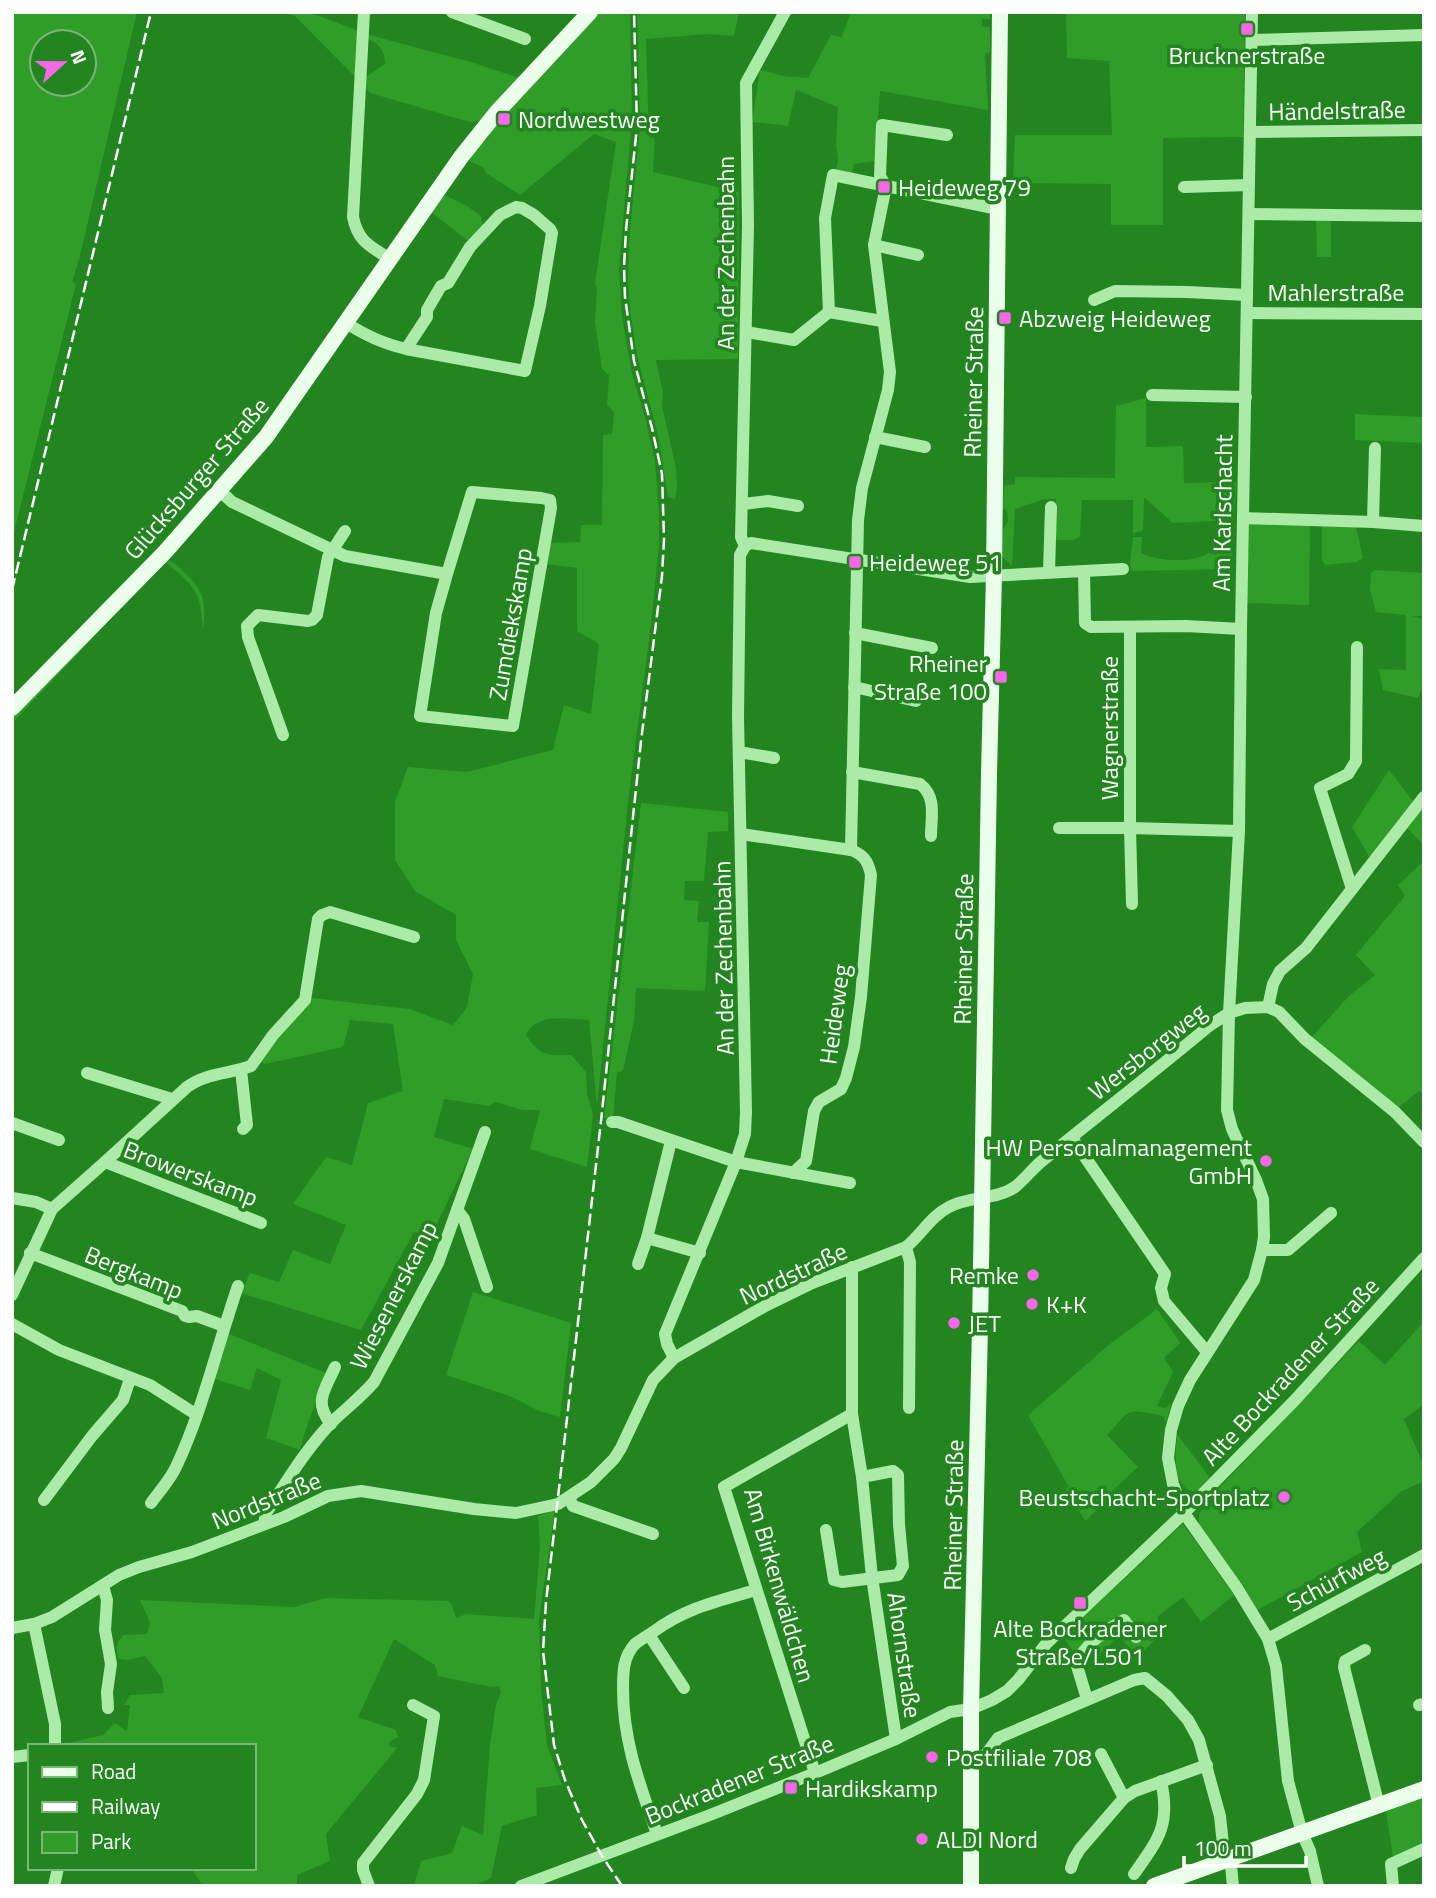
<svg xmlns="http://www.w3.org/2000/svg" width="1436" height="1898" viewBox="0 0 1436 1898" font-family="'Titillium Web',sans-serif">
  <rect width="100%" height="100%" fill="#23851f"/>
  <!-- green -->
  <g fill="#2f9d28" fill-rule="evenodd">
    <path d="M12 12H137L79 260 72 282 76 284 12 540ZM42 42H84V84H42Z"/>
    <path d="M279 12H309L359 31 356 78 295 16Z"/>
    <path d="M600 12H630L632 118 619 269 622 317 632 373 646 421 655 461 659 511V545L651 625 629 793 597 1106 589 1020C569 1019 536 1012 526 1035 541 1057 546 1055 571 1055L586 1072 587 1094 593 1115 587 1167 530 1149 540 1110H523L495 1102 489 1106 444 1099 434 1137 473 1149 430 1238 414 1232 361 1330 241 1293 250 1273 279 1282 293 1250 330 1264 346 1225 293 1204 326 1157 352 1165 368 1103 403 1091 393 1024 350 1020 343 1047 265 1064 258 1058 295 1014 312 998 410 1009 453 1025 467 1007 473 974 456 940V915L415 891 395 860V802L408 767 467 772 553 750 564 705 591 714 599 644 577 631V568L545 564 548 543 580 542 581 525H602L603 435 612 434 614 412 607 405 609 375 602 369 595 322 597 289 595 283 616 142 594 134 520 195 486 173 484 168 470 161 469 156 488 138 493 127Z"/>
    <path d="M637 12H739L734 36 708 34 646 39 649 137 655 139 653 172 739 192 738 359 656 360 663 393 662 406 676 468 677 488 675 499 668 497 658 435 638 360 630 311 628 282 629 241 640 126Z"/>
    <path d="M851 12H990V19H982V26L990 27V52L985 54 988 110 880 91 875 161 854 164 852 174 836 171 838 159 836 143 838 107 796 90 788 126 752 122 760 70 784 76 808 78 831 35 842 37Z"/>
    <path d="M1066 12H1245L1243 137 1163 138V225H1111V184L1013 183 1015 135H1112L1109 61 1067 58Z"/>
    <path d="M366 34 474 63 522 79 484 120 470 122 370 93 364 87 366 77 385 64C385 51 379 43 368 39Z"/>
    <path d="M443 194 467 206 481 216 483 227 472 240H467L431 212Z"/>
    <path d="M1331 218V257H1317L1316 219Z"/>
    <path d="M1146 398V447L1183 446 1184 483 1236 482 1234 520 1173 523 1145 498 1144 499 1143 531 1133 533V500H1082L1080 536 1074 540H1053L1056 499H1044L1015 509 1012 566 1002 556 1003 530 1008 521 1007 511 1003 508 1004 486 1015 484V477L1115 478 1116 406Z"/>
    <path d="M1355 414 1424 417V443L1355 440Z"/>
    <path d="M1247 523 1308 524 1310 527 1309 605 1246 603Z"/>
    <path d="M1322 525 1356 527 1363 558 1357 562 1325 565 1322 560Z"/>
    <path d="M1133 537H1142L1141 553C1156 561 1194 564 1208 553L1216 555 1220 548H1232L1233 569 1132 571 1130 563Z"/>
    <path d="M165 560C173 561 177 565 183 571 205 591 206 602 203 631 201 592 195 586 165 562L12 723V718L41 686Z"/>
    <path d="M1375 570 1424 573V616H1412L1424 619V683L1418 698 1383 690 1379 669 1406 670V615L1376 612 1370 590 1371 573Z"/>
    <path d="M1389 770 1413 801 1424 806V845L1407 828 1370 858 1352 827Z"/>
    <path d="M641 803 728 812V831L708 832 704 881H685L684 900 699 901 697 922H709L705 991 636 988 634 1021 623 1070 617 1073 613 1118H604Z"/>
    <path d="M1424 861V1094L1419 1091 1398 1108 1311 1038 1348 997 1375 975 1356 955 1405 896 1398 885Z"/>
    <path d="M473 1292 571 1323 560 1417 539 1411 512 1397 446 1375Z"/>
    <path d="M1157 1309 1180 1343 1164 1358 1173 1372 1157 1406 1165 1408 1171 1404 1166 1423 1164 1417 1160 1415C1122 1408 1132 1410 1107 1435L1138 1467 1112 1491 1114 1493 1085 1521 1066 1488 1069 1487 1028 1415 1110 1344Z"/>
    <path d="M1424 1321V1404L1404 1419 1424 1467V1481L1402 1491 1357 1532 1362 1552 1256 1611 1199 1524V1515L1205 1503 1359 1341 1385 1365Z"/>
    <path d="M227 1333 326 1373 305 1432 300 1450 266 1438 281 1380 257 1368 250 1390 212 1378Z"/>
    <path d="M1177 1434 1210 1478 1196 1492C1171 1489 1176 1452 1177 1434Z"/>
    <path d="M555 1510 539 1619 541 1689 547 1745 562 1785 536 1788 537 1815 502 1826 491 1878 472 1886H414L421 1861 452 1853 462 1826 483 1835 490 1745 496 1704 501 1693 499 1686 491 1687 438 1676 435 1665 394 1639 358 1717 396 1730 398 1737 389 1742V1746L397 1748 326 1834 330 1861 297 1875V1886H203L191 1868H254V1746H56L103 1735 115 1723 127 1731 130 1705H124L130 1695 164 1693 162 1678 145 1656 127 1660 119 1659C115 1649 116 1643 124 1635L147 1634 150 1623 140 1600 295 1607 325 1598 449 1601 452 1605 456 1618 466 1614 534 1619 540 1546 538 1516Z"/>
    <path d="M1183 1524 1234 1595 1201 1622 1183 1597 1157 1617 1162 1632 1138 1657 1119 1636 1084 1669 1063 1636Z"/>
    <path d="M1424 1796V1844L1393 1858 1386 1810Z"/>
  </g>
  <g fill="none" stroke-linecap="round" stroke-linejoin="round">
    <!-- minor -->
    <g stroke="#abeaa7" stroke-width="12">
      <path d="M364 12 353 217C358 242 370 246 390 259"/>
      <path d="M452 12 525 39"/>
      <path d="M1252 12 1241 629 1239 831 1229 1013 1227 1110 1232 1129 1256 1180 1263 1199 1264 1237 1262 1250 1254 1280 1190 1380 1178 1406 1171 1430 1168 1458 1173 1484 1184 1513 1237 1588 1268 1639 1276 1666 1288 1781 1302 1833 1310 1851 1318 1886"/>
      <path d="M1252 40 1424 35"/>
      <path d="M1250 132 1424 130"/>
      <path d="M1184 187 1249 185"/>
      <path d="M1249 214 1424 216"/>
      <path d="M874 245 918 255"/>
      <path d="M1094 300 1115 291 1187 292 1247 295"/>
      <path d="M829 312 882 321"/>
      <path d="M1247 313 1424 314"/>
      <path d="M346 323C367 336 382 343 406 349L525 371 540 306 552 233 550 229 534 215 522 208 516 207 500 215 470 247 448 283 441 286 427 310V317L406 349"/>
      <path d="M746 332 794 340 829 312 825 218 833 175 998 209"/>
      <path d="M1152 395 1246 397"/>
      <path d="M875 437 925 447"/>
      <path d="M219 490 232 502 345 556 447 574 436 613 420 716 513 726 551 508 550 500 541 498 472 492 447 574"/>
      <path d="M743 504 768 501 798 506"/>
      <path d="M1243 518 1373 522 1424 526"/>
      <path d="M1373 522 1375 448"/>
      <path d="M745 546 751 543 970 577 1084 571 1085 623 1091 627 1186 626 1241 629"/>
      <path d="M1084 571 1123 569"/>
      <path d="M1049 572 1051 507"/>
      <path d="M855 633 932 648"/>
      <path d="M854 687 916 701"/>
      <path d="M283 735 248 637 247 626 258 615 308 621 312 620 317 615 328 557 345 531"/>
      <path d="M739 752 774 758"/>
      <path d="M852 772 920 784C937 797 931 817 931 836"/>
      <path d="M1059 828H1130V628"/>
      <path d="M741 834 851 850C864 855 868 861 871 875L861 997 854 1047 846 1078 841 1089 819 1102 814 1111 806 1161 793 1173"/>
      <path d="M851 850 858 520 862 488 888 390 890 372 874 245 886 186 880 176 882 125 947 135"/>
      <path d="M1352 889 1320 788 1348 774 1356 761 1357 647"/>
      <path d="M1132 904 1130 828 1239 831"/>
      <path d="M1268 1007 1273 984 1280 971 1306 948 1424 797"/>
      <path d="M241 1070 247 1125 243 1129"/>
      <path d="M87 1073 172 1099"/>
      <path d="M612 1122H618L736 1162 850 1183"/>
      <path d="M12 1123 59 1140"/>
      <path d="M1072 1138 1165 1274 1161 1288 1164 1301 1207 1352"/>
      <path d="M105 1162 261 1223"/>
      <path d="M12 1198 36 1202 52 1209"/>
      <path d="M457 1210 464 1219 487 1287"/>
      <path d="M647 1238 671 1141"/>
      <path d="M906 1247 910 1262 909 1408"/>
      <path d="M1262 1250H1288L1331 1213"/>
      <path d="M30 1253 182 1311 185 1316 189 1317 197 1316 224 1326"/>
      <path d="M638 1264 647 1238 700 1253"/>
      <path d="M12 1295 52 1209 105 1162 187 1087C206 1073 229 1074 251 1066L273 1035 305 1000 318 919 322 915 330 912 414 937"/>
      <path d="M12 1324 59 1350 150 1385 197 1415"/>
      <path d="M674 1358 667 1344 665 1334 736 1162 745 1134 746 1112 738 716 740 555 745 546 741 537 748 226 746 83 785 12"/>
      <path d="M852 1414 862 1477 872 1577 896 1739"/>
      <path d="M331 1424C313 1402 325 1390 335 1367"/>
      <path d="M569 1498 573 1506 653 1534"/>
      <path d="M44 1500 92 1436 123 1400 130 1379"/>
      <path d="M151 1503C159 1492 170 1480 176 1467 203 1410 217 1346 238 1286"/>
      <path d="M264 1524 266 1513C287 1481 307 1447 334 1420 348 1407 362 1396 374 1382L438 1263 485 1132"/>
      <path d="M826 1530 834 1580 842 1582 898 1575 903 1566 899 1525 898 1475 893 1471 862 1477"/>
      <path d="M103 1586 107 1600 105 1630 111 1664 107 1692 108 1708"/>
      <path d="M34 1624 55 1724V1746"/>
      <path d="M12 1628 34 1624 52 1617 119 1575 139 1567 192 1552 284 1517 328 1496 361 1491 474 1509 516 1513 558 1504 591 1482 614 1459 621 1448 653 1380 674 1358 767 1305 810 1284 906 1247C921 1235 931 1216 949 1207 969 1196 996 1200 1015 1187 1025 1179 1032 1169 1042 1161 1097 1116 1154 1072 1209 1026L1229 1013 1245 1008 1268 1007 1279 1012 1305 1039 1395 1112 1424 1142"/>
      <path d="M649 1635 684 1688"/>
      <path d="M1268 1639 1424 1555"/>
      <path d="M1365 1650 1345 1661 1344 1667 1379 1806"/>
      <path d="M1087 1699 1077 1666C1080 1646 1108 1629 1124 1620L1136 1637"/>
      <path d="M1419 1705 1424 1704"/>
      <path d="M987 1753 998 1738 1134 1680 1145 1678 1167 1696 1188 1720 1199 1740 1220 1816 1224 1854 1231 1866 1233 1886"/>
      <path d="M1101 1754 1124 1798"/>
      <path d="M12 1757 30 1755"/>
      <path d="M815 1773 724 1487 852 1414V1267"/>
      <path d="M657 1834C640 1785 623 1742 623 1689 623 1672 623 1657 635 1644 640 1640 647 1636 653 1632 685 1608 718 1601 756 1590"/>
      <path d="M1071 1868 1074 1859 1080 1849 1124 1798 1135 1791 1207 1765"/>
      <path d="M1134 1874C1158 1840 1171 1825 1161 1781"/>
      <path d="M54 1886 58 1868"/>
      <path d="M369 1886 363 1870V1863L417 1794 424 1780 434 1716 413 1705"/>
      <path d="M521 1886 710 1815 815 1773 896 1739 950 1712 971 1709 992 1700 1007 1691 1018 1680 1046 1644 1184 1513 1295 1400 1424 1258"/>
      <path d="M1393 1886 1391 1864 1424 1849"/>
    </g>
    <!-- major -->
    <g stroke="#ebfeeb" stroke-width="16">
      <path d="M12 708 165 552 266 437 461 157 497 112 590 12"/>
      <path d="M971 1886V1709L980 1328 989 774 994 575 1000 12"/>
      <path d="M1154 1886 1424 1789"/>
    </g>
    <!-- rail -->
    <g stroke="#fff" stroke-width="2.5" stroke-dasharray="12 5" stroke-linecap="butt">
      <path d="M12 590 151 12"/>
      <path d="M622 1886 602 1856 582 1820 565 1780 554 1745 543 1651 546 1602 601 1121 641 741 662 576 664 539 662 474 652 428 634 361 625 297 624 267 626 230 637 127 634 12"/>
    </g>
  </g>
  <!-- markers -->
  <g fill="#f866e9" stroke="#23851f" stroke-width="2.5">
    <rect x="1240" y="22" width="14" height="14" rx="3.5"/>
    <rect x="497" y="112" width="14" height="14" rx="3.5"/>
    <rect x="877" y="180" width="14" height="14" rx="3.5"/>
    <rect x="998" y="311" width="14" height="14" rx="3.5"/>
    <rect x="848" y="555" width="14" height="14" rx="3.5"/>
    <rect x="994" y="670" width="14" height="14" rx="3.5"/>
    <circle cx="1266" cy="1161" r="7"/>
    <circle cx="1033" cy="1275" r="7"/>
    <circle cx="1032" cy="1304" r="7"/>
    <circle cx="954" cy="1323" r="7"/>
    <circle cx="1284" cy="1497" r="7"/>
    <rect x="1073" y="1596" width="14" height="14" rx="3.5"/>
    <circle cx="932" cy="1757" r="7"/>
    <rect x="784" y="1781" width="14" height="14" rx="3.5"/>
    <circle cx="922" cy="1839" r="7"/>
  </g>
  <g text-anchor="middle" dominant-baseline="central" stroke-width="7" stroke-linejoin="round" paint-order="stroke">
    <!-- poi labels -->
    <g font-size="24" fill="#fff" stroke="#23851f" text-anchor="start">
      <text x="1247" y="55" text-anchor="middle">Brucknerstraße</text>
      <text x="518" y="119">Nordwestweg</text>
      <text x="898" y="187">Heideweg 79</text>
      <text x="1019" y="318">Abzweig Heideweg</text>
      <text x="869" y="562">Heideweg 51</text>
      <text x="987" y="663" text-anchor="end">Rheiner<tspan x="987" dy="28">Straße 100</tspan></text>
      <text x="1252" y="1147" text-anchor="end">HW Personalmanagement<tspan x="1252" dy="28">GmbH</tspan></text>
      <text x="1019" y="1275" text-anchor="end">Remke</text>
      <text x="1046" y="1304">K+K</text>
      <text x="968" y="1323">JET</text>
      <text x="1270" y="1497" text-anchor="end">Beustschacht-Sportplatz</text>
      <text x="1080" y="1628" text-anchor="middle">Alte Bockradener<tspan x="1080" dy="28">Straße/L501</tspan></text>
      <text x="946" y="1757">Postfiliale 708</text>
      <text x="805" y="1788">Hardikskamp</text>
      <text x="936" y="1839">ALDI Nord</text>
    </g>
    <!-- street labels -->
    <g font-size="24" fill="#fff" stroke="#23851f">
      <text transform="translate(1337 110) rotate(-1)">Händelstraße</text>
      <text transform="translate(725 253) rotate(-90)">An der Zechenbahn</text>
      <text x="1336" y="292">Mahlerstraße</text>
      <text transform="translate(973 382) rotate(-89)">Rheiner Straße</text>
      <text transform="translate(196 478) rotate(-49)">Glücksburger Straße</text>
      <text transform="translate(1222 513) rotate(-89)">Am Karlschacht</text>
      <text transform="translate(510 624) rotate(-80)">Zumdiekskamp</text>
      <text transform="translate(1109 728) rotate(-90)">Wagnerstraße</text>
      <text transform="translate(963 949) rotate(-89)">Rheiner Straße</text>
      <text transform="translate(723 958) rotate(-91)">An der Zechenbahn</text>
      <text transform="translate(834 1014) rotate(-82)">Heideweg</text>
      <text transform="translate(1147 1051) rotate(-38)">Wersborgweg</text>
      <text transform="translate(191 1173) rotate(21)">Browerskamp</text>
      <text transform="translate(134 1272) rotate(22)">Bergkamp</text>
      <text transform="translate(793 1273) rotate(-25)">Nordstraße</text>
      <text transform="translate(393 1295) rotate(-63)">Wiesenerskamp</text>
      <text transform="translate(1290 1371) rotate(-47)">Alte Bockradener Straße</text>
      <text transform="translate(266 1500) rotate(-22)">Nordstraße</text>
      <text transform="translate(953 1515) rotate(-89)">Rheiner Straße</text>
      <text transform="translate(1336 1579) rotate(-28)">Schürfweg</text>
      <text transform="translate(780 1585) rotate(74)">Am Birkenwäldchen</text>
      <text transform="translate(905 1655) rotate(82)">Ahornstraße</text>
      <text transform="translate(739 1779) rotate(-22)">Bockradener Straße</text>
    </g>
  </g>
  <!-- border -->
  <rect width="1436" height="1898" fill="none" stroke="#ffffff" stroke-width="28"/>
  <!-- legend -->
  <rect x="28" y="1744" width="228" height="126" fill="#23851f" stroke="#7bb679" stroke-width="2"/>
  <rect x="42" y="1767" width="35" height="10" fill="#ebfeeb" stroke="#7bb679" stroke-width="2"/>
  <text x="91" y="1779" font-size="21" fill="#ffffff">Road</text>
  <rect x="42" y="1802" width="35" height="10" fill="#ffffff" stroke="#7bb679" stroke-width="2"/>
  <text x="91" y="1814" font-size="21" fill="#ffffff">Railway</text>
  <rect x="42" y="1832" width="35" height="21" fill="#2f9d28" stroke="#7bb679" stroke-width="2"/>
  <text x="91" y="1849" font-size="21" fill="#ffffff">Park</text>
  <!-- north arrow -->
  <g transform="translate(63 63) rotate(69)"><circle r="33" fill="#23851f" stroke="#7bb679" stroke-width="2"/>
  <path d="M0-5L12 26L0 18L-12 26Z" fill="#f866e9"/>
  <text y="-10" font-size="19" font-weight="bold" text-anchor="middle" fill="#ffffff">N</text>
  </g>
  <!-- scale -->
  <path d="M1184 1856v10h122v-10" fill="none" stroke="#ffffff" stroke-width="3.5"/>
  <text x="1194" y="1856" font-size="21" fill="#ffffff" stroke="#23851f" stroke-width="5" paint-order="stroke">100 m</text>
</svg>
